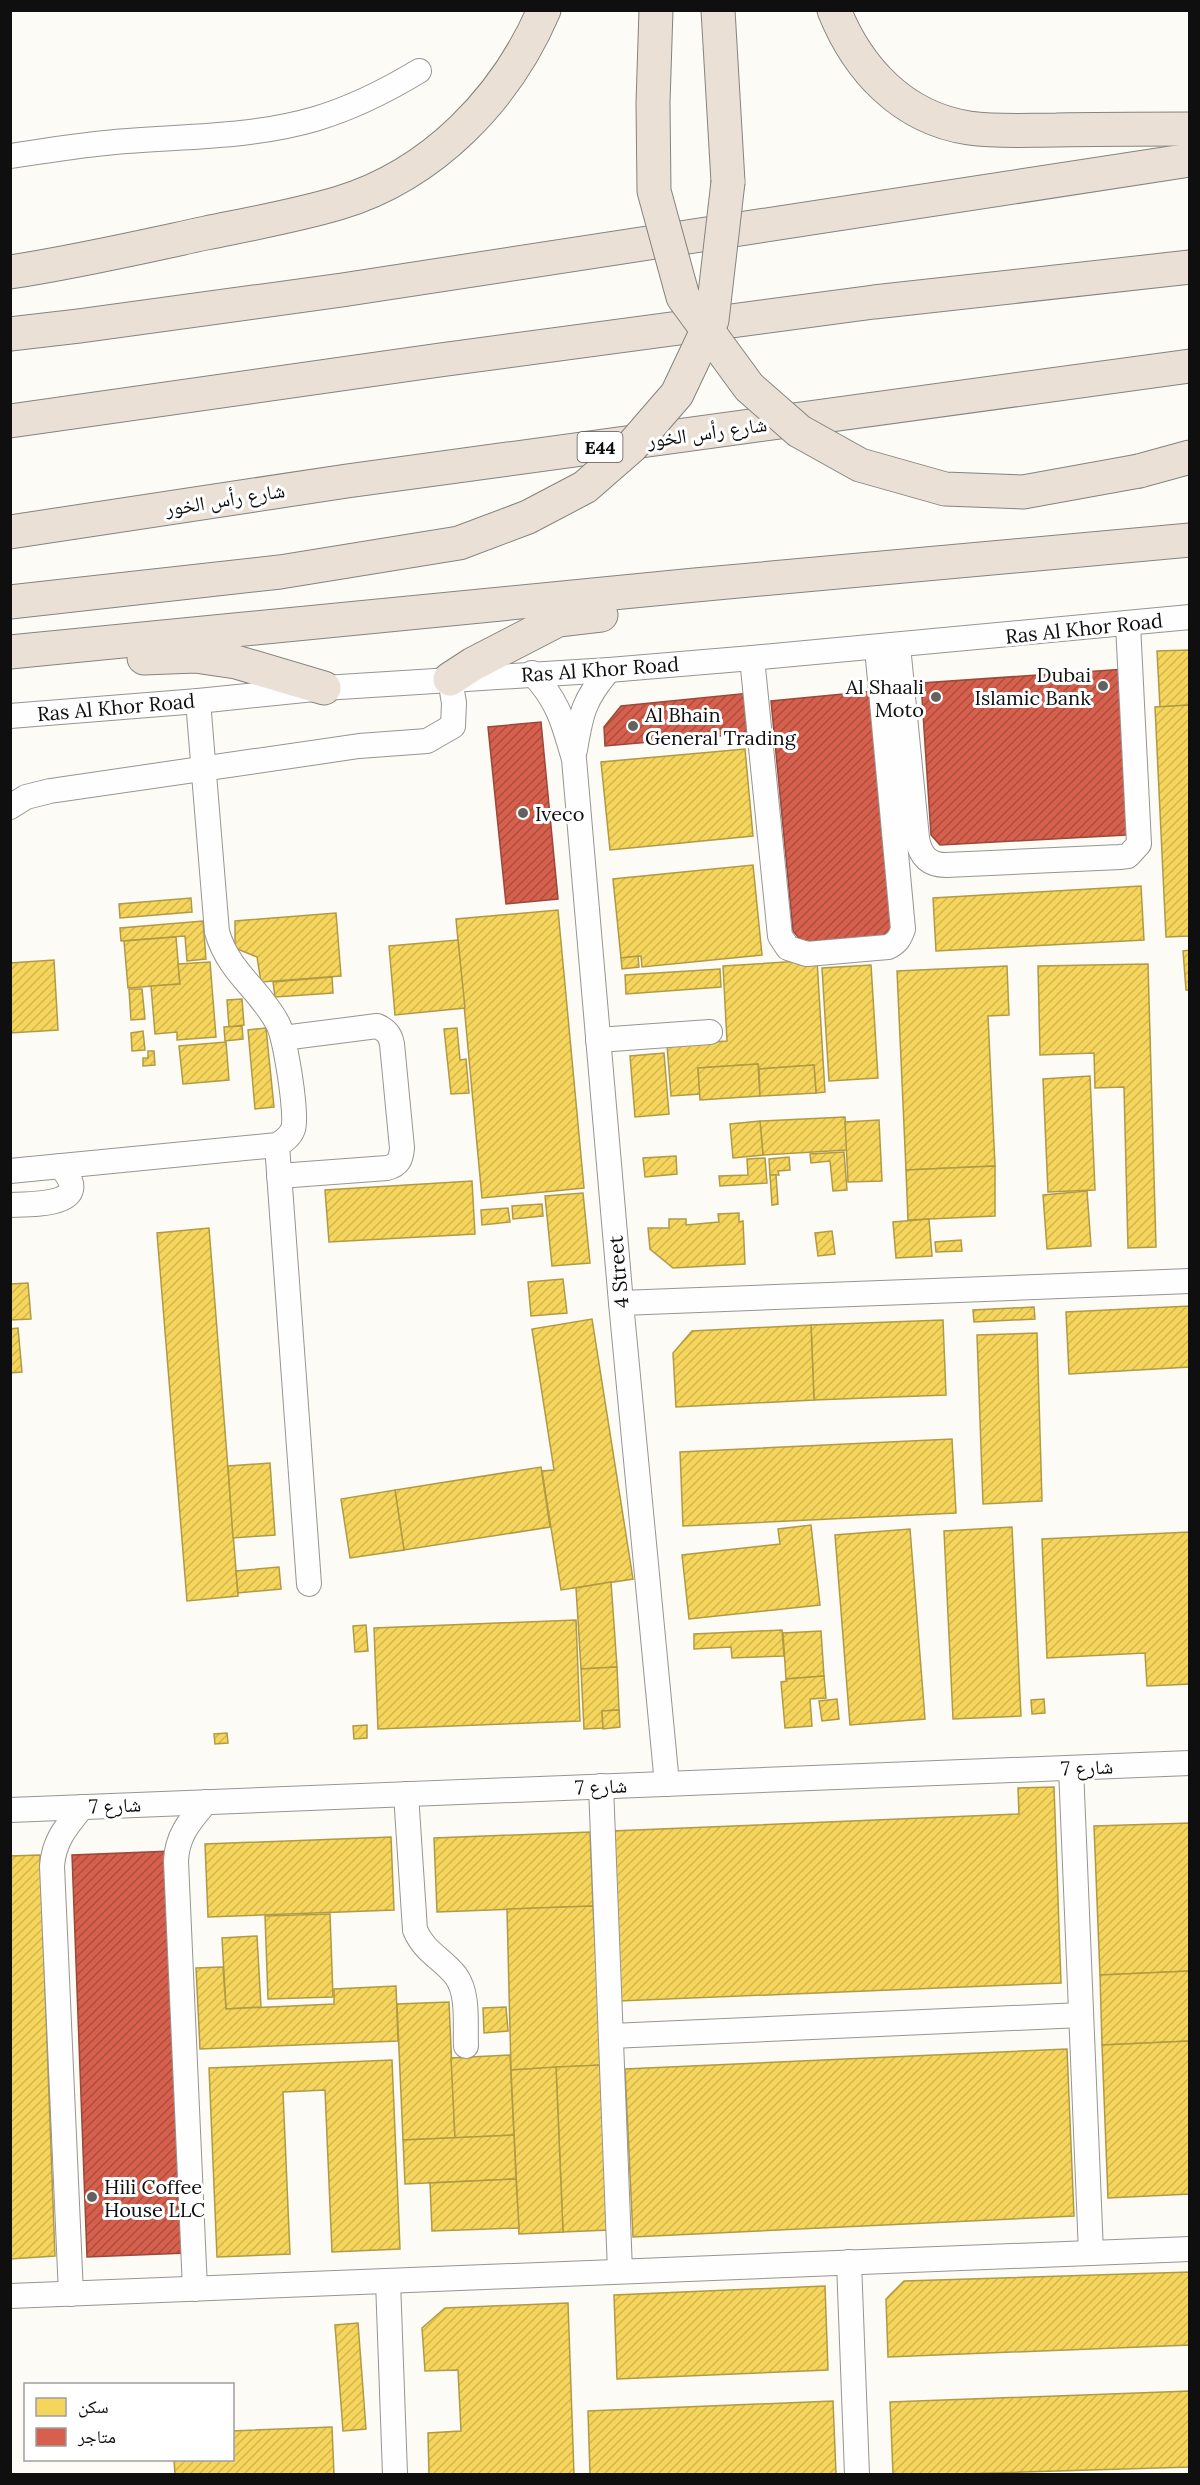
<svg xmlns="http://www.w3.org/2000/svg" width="1200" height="2485" viewBox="0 0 1200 2485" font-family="Lora,'Noto Naskh Arabic',serif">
  <defs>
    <pattern id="homes-hatch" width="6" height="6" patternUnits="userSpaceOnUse" patternTransform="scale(1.5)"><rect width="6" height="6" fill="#f6d55c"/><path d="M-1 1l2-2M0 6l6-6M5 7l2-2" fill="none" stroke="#d2b64f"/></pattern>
    <pattern id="shops-hatch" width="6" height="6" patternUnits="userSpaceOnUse" patternTransform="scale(1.5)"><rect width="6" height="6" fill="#d6604d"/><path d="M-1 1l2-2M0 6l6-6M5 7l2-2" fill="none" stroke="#ac4e3e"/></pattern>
  </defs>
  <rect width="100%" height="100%" fill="#fcfbf5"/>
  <!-- homes -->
  <g fill="url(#homes-hatch)" stroke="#b19a45" stroke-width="1.5">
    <path d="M1190 650V705L1160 707 1157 651Z"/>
    <path d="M1190 705V936L1166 937 1155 707Z"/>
    <path d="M745 749 753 836 610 850 601 762Z"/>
    <path d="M753 865 762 955 642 967 641 956 621 958 613 879Z"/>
    <path d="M1141 886 1144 940 936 951 933 898Z"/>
    <path d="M191 898 192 912 120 918 119 904Z"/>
    <path d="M558 910 584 1188 482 1198 456 919Z"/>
    <path d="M336 913 341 976 261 982 257 957 235 948V921Z"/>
    <path d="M203 921 206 959 187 961 185 936 121 941 120 928Z"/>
    <path d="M176 937 180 984 128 988 124 941Z"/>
    <path d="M458 940 465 1008 395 1015 389 946Z"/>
    <path d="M1190 950V990H1186L1183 951Z"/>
    <path d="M638 956 639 967 622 969 621 958Z"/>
    <path d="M54 960 58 1030 10 1033V963Z"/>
    <path d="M817 960 825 1092 816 1093 814 1065 759 1069 758 1064 698 1068 700 1094 671 1096 667 1045 727 1041 723 966Z"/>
    <path d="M210 962 216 1037 177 1040V1032L155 1034 151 986 180 984 178 964Z"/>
    <path d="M1148 964 1156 1247 1128 1248 1124 1087 1095 1088 1094 1053 1040 1055 1038 966Z"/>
    <path d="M871 965 878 1078 829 1081 822 968Z"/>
    <path d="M1007 966 1009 1015 988 1016 995 1166 906 1170 897 971Z"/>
    <path d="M720 969 721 987 626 994 625 975Z"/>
    <path d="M332 977 333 993 275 997 273 982Z"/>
    <path d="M129 989H142L145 1019 131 1020Z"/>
    <path d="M242 999 244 1025 229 1027 227 1000Z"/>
    <path d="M242 1026 243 1039 225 1041 224 1027Z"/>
    <path d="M266 1028 274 1107 255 1109 248 1030Z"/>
    <path d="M457 1028 460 1060 466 1059 469 1093 451 1094 444 1029Z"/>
    <path d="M143 1031 145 1050 132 1051 131 1033Z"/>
    <path d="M226 1042 229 1080 183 1084 179 1046Z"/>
    <path d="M148 1051H154L155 1065 143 1066V1058H148Z"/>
    <path d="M664 1053 669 1114 635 1117 630 1056Z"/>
    <path d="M758 1064 760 1096 700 1100 698 1068Z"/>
    <path d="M814 1065 816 1093 760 1096 759 1069Z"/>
    <path d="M1090 1076 1095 1190 1048 1192 1043 1079Z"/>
    <path d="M845 1117 847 1150 763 1155 760 1121Z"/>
    <path d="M879 1120 882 1181 848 1182 845 1122Z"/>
    <path d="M760 1121 763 1155 733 1158 730 1124Z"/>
    <path d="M844 1152 847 1190 833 1191 830 1161 811 1163 810 1154Z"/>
    <path d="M676 1156 677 1174 645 1177 643 1158Z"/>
    <path d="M789 1157 790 1170 778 1171 779 1175H770L769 1159Z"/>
    <path d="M765 1158 767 1183 720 1186 719 1176 748 1175 747 1159Z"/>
    <path d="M995 1166V1216L908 1220 906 1170Z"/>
    <path d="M770 1175H776L778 1204 772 1205Z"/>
    <path d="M472 1181 475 1234 329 1242 325 1190Z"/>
    <path d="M1087 1191 1091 1246 1047 1249 1043 1195Z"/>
    <path d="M583 1193 590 1263 552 1266 545 1196Z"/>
    <path d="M542 1204 543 1216 513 1219 512 1206Z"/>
    <path d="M508 1208 510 1222 482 1225 481 1210Z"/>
    <path d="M739 1213V1222L743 1221 745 1264 673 1268 650 1249 648 1228H669V1219H686V1225L719 1222 718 1214Z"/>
    <path d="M929 1219 932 1256 896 1258 893 1222Z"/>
    <path d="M209 1228 238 1596 187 1601 157 1233Z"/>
    <path d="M832 1231 835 1254 818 1256 815 1233Z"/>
    <path d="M961 1240 962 1251 936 1252 935 1242Z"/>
    <path d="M563 1279 567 1313 531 1316 528 1282Z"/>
    <path d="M28 1283 31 1319 10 1320V1284Z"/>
    <path d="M1190 1306V1367L1069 1374 1066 1312Z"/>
    <path d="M1034 1307 1035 1319 974 1322 973 1310Z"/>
    <path d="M592 1319 633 1579 561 1590 542 1471 554 1470 532 1329Z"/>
    <path d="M943 1320 946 1395 814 1400 811 1325Z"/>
    <path d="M811 1325 814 1400 676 1407 673 1353 692 1331Z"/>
    <path d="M18 1328 22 1372 10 1373V1329Z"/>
    <path d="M1037 1333 1042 1501 983 1504 977 1335Z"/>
    <path d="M952 1439 956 1513 683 1526 680 1452Z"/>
    <path d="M270 1463 275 1535 233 1538 228 1466Z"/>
    <path d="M541 1467 550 1527 404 1550 395 1490Z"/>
    <path d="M395 1490 404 1550 350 1558 341 1499Z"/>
    <path d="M811 1525 820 1605 689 1619 682 1555 780 1544 778 1529Z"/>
    <path d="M1012 1527 1021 1716 953 1719 944 1531Z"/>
    <path d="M910 1529 925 1719 850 1725 835 1535Z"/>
    <path d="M1190 1532V1684L1147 1686 1145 1653 1047 1658 1042 1539Z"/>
    <path d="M279 1567 281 1589 238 1593 236 1571Z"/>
    <path d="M611 1582 617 1667 581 1669 576 1588Z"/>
    <path d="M576 1620 580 1721 378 1729 374 1628Z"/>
    <path d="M366 1625 368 1651 355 1652 353 1626Z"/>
    <path d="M782 1630 784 1656 732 1658 731 1647 694 1649V1634Z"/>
    <path d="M821 1631 824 1676 786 1679 783 1633Z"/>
    <path d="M617 1667 619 1710 602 1711 603 1728 584 1729 581 1669Z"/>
    <path d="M824 1676 826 1698 810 1699 812 1726 785 1728 781 1682 787 1681 786 1679Z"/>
    <path d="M837 1699 839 1719 822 1721 819 1701Z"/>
    <path d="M1044 1699 1045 1713 1032 1714 1031 1700Z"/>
    <path d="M619 1710 620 1727 603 1729 602 1711Z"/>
    <path d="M367 1725V1738L354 1739 353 1726Z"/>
    <path d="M227 1733 228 1743 215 1744 214 1734Z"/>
    <path d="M1054 1787 1061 1983 619 2001 612 1831 1019 1814 1018 1788Z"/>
    <path d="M1190 1823V1971L1100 1975 1094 1826Z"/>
    <path d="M590 1832 593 1906 437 1912 434 1838Z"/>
    <path d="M391 1837 394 1910 208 1917 205 1844Z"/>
    <path d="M40 1855 55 2256 10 2259V1856Z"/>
    <path d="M593 1906 602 2065 511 2070 507 1909Z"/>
    <path d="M330 1914 333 1997 268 1999 265 1916Z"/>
    <path d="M257 1936 261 2007 226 2009 222 1938Z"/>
    <path d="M223 1967 226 2009 334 2004V1989L396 1986 398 2041 200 2049 196 1968Z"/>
    <path d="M1190 1971V2041L1102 2045 1100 1975Z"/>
    <path d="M449 2002 455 2138 403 2140 397 2004Z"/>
    <path d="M506 2007 508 2031 484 2033 483 2008Z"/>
    <path d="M1190 2041V2194L1108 2198 1102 2045Z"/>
    <path d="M1067 2049 1074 2216 633 2237 625 2069Z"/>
    <path d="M510 2055 514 2135 455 2138 451 2058Z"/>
    <path d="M392 2060 400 2249 332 2252 325 2090 283 2092 290 2254 217 2257 209 2068Z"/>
    <path d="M602 2065 609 2230 563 2232 556 2067Z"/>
    <path d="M556 2067 563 2232 519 2234 511 2070Z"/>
    <path d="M514 2135 516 2179 405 2184 403 2140Z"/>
    <path d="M516 2179 519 2228 432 2231 430 2183Z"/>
    <path d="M1190 2272V2345L888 2357 886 2299 904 2281Z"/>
    <path d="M825 2286 828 2370 617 2379 614 2295Z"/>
    <path d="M568 2303 574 2474H429L428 2433 461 2431 458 2370 425 2371 422 2328 445 2308Z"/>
    <path d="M358 2323 366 2429 343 2431 335 2325Z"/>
    <path d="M1190 2391V2467L961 2474H893L890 2402Z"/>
    <path d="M833 2401 836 2474H590L588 2411Z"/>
    <path d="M332 2427 334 2474H175L174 2460H232V2431Z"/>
  </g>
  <!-- shops -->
  <g fill="url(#shops-hatch)" stroke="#9a483a" stroke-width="1.5">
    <path d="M1126 669 1136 821 1126 835 940 845 931 835 921 683Z"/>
    <path d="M874 691 896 922 887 936 802 942 793 931 771 701Z"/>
    <path d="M750 693 753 733 605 746 604 727 621 706Z"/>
    <path d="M541 722 558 899 506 904 488 727Z"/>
    <path d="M172 1851 187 2253 87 2257 72 1855Z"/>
  </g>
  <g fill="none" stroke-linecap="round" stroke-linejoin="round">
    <defs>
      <g id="minor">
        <path d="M10 156C45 151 80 145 115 142 182 136 250 138 315 119 352 108 386 91 419 71"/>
        <path d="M898 646 917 838C920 855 928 865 946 865L1120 857 1128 856 1139 844 1128 624"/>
        <path d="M752 658 780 936 788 948 807 954 888 947C897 943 900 938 903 929L877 648"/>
        <path d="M532 673C559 702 563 722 574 759L621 1303 667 1784"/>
        <path d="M10 716 198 701 324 688 609 670 752 658 1190 617"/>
        <path d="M575 750C581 713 584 699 609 670"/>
        <path d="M10 807 26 797 50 791 359 746 427 741 453 726 454 703 450 679"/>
        <path d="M598 1040 710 1032"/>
        <path d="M277 1145 309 1584"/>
        <path d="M10 1171 277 1145C284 1141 290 1137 293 1129 298 1115 285 1038 278 1024 260 989 229 973 217 932L198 701"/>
        <path d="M279 1176 387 1168C399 1165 401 1159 402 1148L392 1044C390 1034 386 1030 377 1026L283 1038"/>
        <path d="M10 1205C34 1204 97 1206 60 1166"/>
        <path d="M621 1303 1190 1281"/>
        <path d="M1071 1768 1091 2253"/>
        <path d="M601 1786 620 2271"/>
        <path d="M406 1794 415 1930C425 1953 442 1958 456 1976 469 1994 465 2024 466 2046"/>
        <path d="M10 1810 1190 1763"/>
        <path d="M611 2036 1081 2015"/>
        <path d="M849 2262 857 2474"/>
        <path d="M388 2281 395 2474"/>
        <path d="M195 2289 176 1861C177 1835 190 1821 206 1802"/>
        <path d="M71 2294 52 1866C54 1840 67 1826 82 1807"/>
        <path d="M10 2296 1190 2249"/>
      </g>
      <g id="highway">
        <path d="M718 10 728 182"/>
        <path d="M834 10C858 70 903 118 969 128 998 132 1028 130 1056 130 1101 129 1145 129 1190 129"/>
        <path d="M10 272C76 262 141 247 206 233 250 224 295 216 339 203 432 175 506 99 544 10"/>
        <path d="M10 334 79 326 342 290 1190 160"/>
        <path d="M10 421 440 360 874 302 1190 267"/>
        <path d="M1139 471 1190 457"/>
        <path d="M10 532 347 481 1190 366"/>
        <path d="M10 652 695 585 1190 540"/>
        <path d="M144 658 195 656 236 662 324 688"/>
        <path d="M450 679 473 664 558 620 601 615"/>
      </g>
    </defs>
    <!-- minor casing -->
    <use href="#minor" stroke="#969593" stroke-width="26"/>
    <!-- highway casing -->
    <use href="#highway" stroke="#838380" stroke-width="35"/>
    <!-- minor -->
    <use href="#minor" stroke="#fffefe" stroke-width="24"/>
    <!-- highway -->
    <use href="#highway" stroke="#ebe0d6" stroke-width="33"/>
    <defs>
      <g id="highway-bridge">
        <path d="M656 10 653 103 654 191 683 297 749 387 799 431 860 465 945 489 1023 492 1139 471"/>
        <path d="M10 602 280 572 459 543 528 517 585 487 632 446 677 394 712 320 728 182"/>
      </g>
    </defs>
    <!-- highway-bridge casing -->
    <use href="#highway-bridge" stroke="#838380" stroke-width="35" stroke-linecap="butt"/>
    <!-- highway-bridge -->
    <use href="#highway-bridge" stroke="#ebe0d6" stroke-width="33"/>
  </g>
  <!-- markers -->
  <g fill="#626260" stroke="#fff" stroke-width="2">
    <circle cx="1103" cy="686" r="6"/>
    <circle cx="936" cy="697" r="6"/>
    <circle cx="633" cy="726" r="6"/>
    <circle cx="523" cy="813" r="6"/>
    <circle cx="92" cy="2197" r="6"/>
  </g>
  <g text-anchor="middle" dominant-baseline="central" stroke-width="6" stroke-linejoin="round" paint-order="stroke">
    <!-- shield labels -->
    <rect fill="#fff" stroke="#575757" stroke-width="1.5" x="577.5" y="432" width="45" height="30" rx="4.5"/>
    <g font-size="18" font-weight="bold" fill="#0f0f0f">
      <text x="600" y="447">E44</text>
    </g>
    <!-- street labels -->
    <g font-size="20" fill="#0f0f0f" stroke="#fff">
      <text transform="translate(707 432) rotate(-8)">شارع رأس الخور</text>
      <text transform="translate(225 499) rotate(-9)">شارع رأس الخور</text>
      <text transform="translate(1084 628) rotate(-6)">Ras Al Khor Road</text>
      <text transform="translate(600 669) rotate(-4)">Ras Al Khor Road</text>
      <text transform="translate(116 707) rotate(-5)">Ras Al Khor Road</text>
      <text transform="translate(618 1272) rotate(-95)">4 Street</text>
      <text transform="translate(1087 1767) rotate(-2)">شارع 7</text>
      <text transform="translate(601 1786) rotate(-2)">شارع 7</text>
      <text transform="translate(115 1805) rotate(-2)">شارع 7</text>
    </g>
    <!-- poi labels -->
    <g font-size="20" fill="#0f0f0f" stroke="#fff" text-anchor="start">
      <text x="1091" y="674" text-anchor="end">Dubai<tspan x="1091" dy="23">Islamic Bank</tspan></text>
      <text x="924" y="686" text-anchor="end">Al Shaali<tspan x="924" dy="23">Moto</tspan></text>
      <text x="645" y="714">Al Bhain<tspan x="645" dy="23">General Trading</tspan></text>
      <text x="535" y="813">Iveco</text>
      <text x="104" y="2186">Hili Coffee<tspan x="104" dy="23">House LLC</tspan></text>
    </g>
  </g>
  <!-- border -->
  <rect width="1200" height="2485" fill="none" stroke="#0f0f0f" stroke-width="24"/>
  <!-- legend -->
  <rect x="24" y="2383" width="210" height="78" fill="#ffffff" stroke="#9f9f9f" stroke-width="1.5"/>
  <rect x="36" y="2398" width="30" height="18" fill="#f6d55c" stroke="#9f9f9f" stroke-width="1.5"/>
  <text x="78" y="2413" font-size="18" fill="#0f0f0f">سكن</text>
  <rect x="36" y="2428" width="30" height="18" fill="#d6604d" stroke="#9f9f9f" stroke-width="1.5"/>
  <text x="78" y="2443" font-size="18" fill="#0f0f0f">متاجر</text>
</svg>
